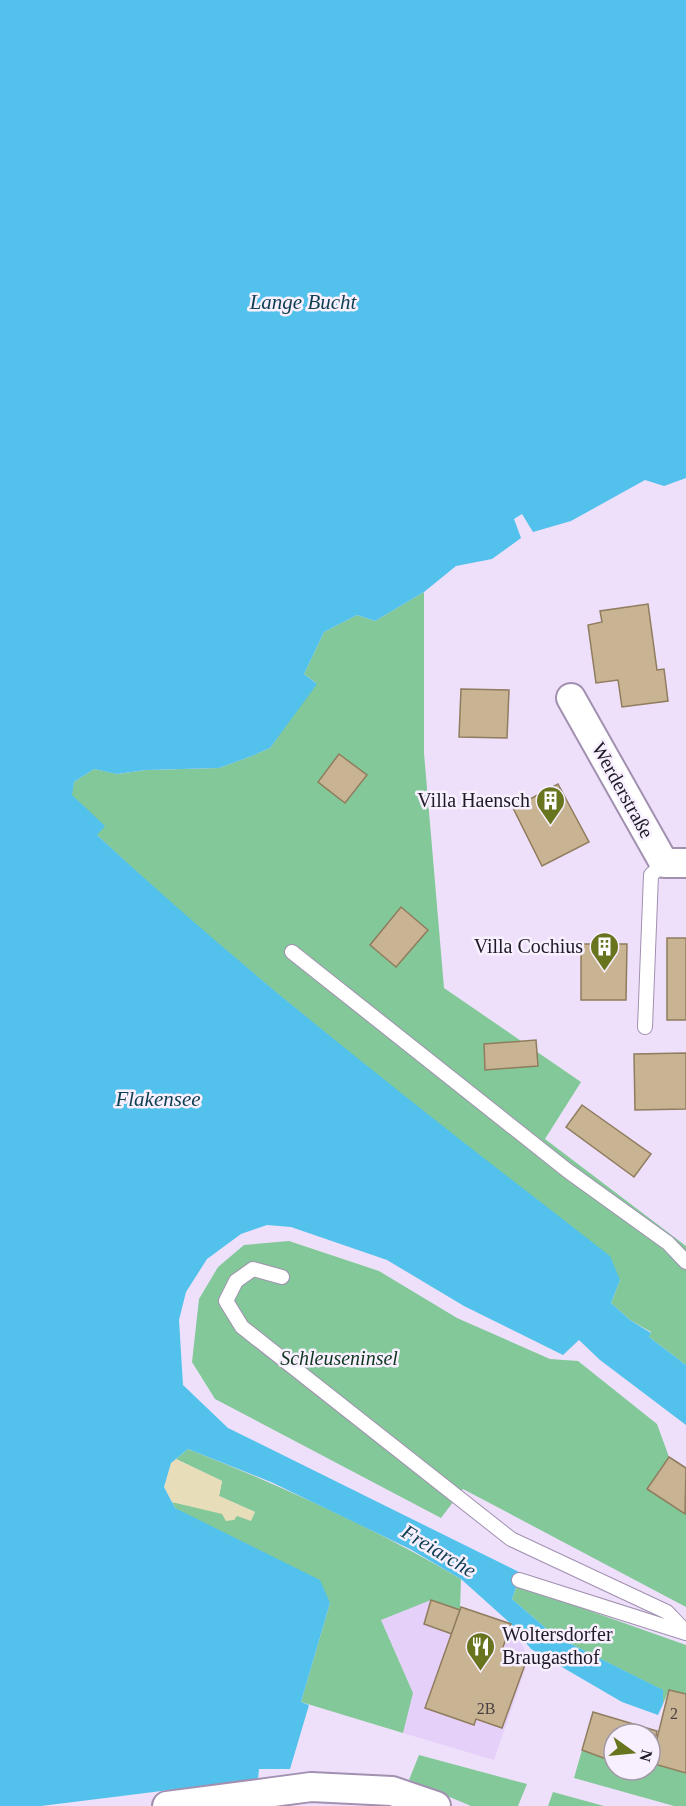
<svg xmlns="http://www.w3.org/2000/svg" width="686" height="1806" viewBox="0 0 686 1806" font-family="'Times New Roman',serif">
  <rect width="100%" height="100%" fill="#eee0fb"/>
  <!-- built -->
  <path fill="#e5d0f9" d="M431 1600 460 1610 461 1607 511 1624 529 1658 494 1760 403 1733 413 1693 381 1620Z"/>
  <!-- green -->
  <g fill="#83c899">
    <path d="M424 592V753L444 988 581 1082 545 1139 686 1246V1365L649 1337 651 1332 630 1320 611 1303 620 1280 180 912 97 835 71 795 74 782 94 769 118 774 146 770 219 768 252 756 270 748 316 683 304 674 324 632 357 615 375 621Z"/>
    <path d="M289 1241 379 1271 457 1318 550 1359 578 1361 657 1424 669 1457 686 1468V1607L463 1489 441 1518 215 1399 192 1362 199 1299 218 1267 244 1245Z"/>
    <path d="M188 1449C282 1486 374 1528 461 1579L460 1610 431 1600 381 1620 413 1693 403 1733 301 1702 330 1603 175 1508 172 1502 237 1516 255 1512 219 1496 222 1481 176 1459Z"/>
    <path d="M517 1585 686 1645V1694L669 1690 663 1704 662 1690 555 1636 512 1599Z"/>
    <path d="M582 1750 614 1762V1770H638L648 1774 651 1763 686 1773V1806H674L574 1778Z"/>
    <path d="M419 1755 527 1784 518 1806H471L409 1780Z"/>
    <path d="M553 1792 604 1806H548Z"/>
  </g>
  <!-- sand -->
  <path fill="#e7ddb8" d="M176 1459 222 1481 219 1496 255 1512 251 1521 237 1516 234 1520 226 1521 222 1514 172 1502 164 1487 171 1463Z"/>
  <!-- water -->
  <path fill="#52c1eb" d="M0 0H686V478L664 486 645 480 571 521 533 532 522 514 514 519 521 538 492 559 456 566 424 592 375 621 357 615 324 632 304 674 317 684 270 748 252 756 219 768 146 770 117 774 94 769 74 782 72 795 105 826 97 835C259 986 435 1120 610 1256L620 1280 611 1303 630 1320 651 1333 649 1337 686 1365V1425L600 1360 579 1340 563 1355 464 1306 387 1260 291 1227 267 1225 241 1234 207 1259 186 1292 179 1320 183 1385 228 1428 521 1573 512 1599 555 1636 663 1690V1704L658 1715 622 1702 531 1649 511 1624 461 1579 410 1549 271 1482 188 1449 171 1463 164 1487 175 1508 320 1580 330 1603 301 1702 309 1705 290 1769H259L258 1779 41 1806H0Z"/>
  <!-- building -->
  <g fill="#c8b393" stroke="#907c5e" stroke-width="1.5">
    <path d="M648 604 657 670 664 669 668 701 622 707 618 680 596 683 588 625 602 622 600 611Z"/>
    <path d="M461 689 509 690 507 738 459 737Z"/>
    <path d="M339 754 367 775 345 803 318 782Z"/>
    <path d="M558 784 589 842 542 866 513 808Z"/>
    <path d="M401 907 428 930 396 967 370 945Z"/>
    <rect x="667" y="938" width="19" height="82"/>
    <path d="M581 944H627L626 1000H581Z"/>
    <path d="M536 1040 538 1066 485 1070 484 1044Z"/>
    <path d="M686 1053V1109L635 1110 634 1054Z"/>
    <path d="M582 1105 651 1154 634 1177 566 1127Z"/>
    <path d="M669 1457 686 1468 685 1514 647 1489Z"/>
    <path d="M431 1600 460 1610 452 1634 424 1624Z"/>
    <path d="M461 1607 511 1624 502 1650 527 1659 502 1728 476 1719 474 1725 425 1708Z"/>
    <path d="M669 1690 686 1694V1773L651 1763Z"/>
    <path d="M593 1712 657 1731 650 1766V1734H614V1762L582 1750Z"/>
  </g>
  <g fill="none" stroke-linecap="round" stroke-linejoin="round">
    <defs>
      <g id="lane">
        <path d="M292 952 568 1171 668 1243 686 1262"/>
        <path d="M645 1027 651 875 664 863"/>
        <path d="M282 1277 253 1269 236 1281 226 1301 242 1327 511 1539 667 1612 686 1632"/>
        <path d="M519 1580 686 1633"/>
      </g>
      <g id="street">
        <path d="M571 698 664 863H686"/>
        <path d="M167 1806 311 1787 392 1791 436 1806"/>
      </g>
    </defs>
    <!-- lane casing -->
    <use href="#lane" stroke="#a190b0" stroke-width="16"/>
    <!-- street casing -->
    <use href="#street" stroke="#a190b0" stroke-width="32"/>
    <!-- lane -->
    <use href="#lane" stroke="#fff" stroke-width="14"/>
    <!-- street -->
    <use href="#street" stroke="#fff" stroke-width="28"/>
  </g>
  <!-- icons -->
  <defs>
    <symbol id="building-pin" viewBox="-11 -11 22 30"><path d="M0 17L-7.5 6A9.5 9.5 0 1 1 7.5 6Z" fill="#69741e" stroke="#f8f0fe"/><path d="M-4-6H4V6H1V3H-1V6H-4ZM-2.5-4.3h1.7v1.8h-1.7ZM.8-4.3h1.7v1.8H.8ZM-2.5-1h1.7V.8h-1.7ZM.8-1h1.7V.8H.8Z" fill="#fff"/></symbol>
    <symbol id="restaurant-pin" viewBox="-11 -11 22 30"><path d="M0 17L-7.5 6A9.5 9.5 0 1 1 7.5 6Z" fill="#69741e" stroke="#f8f0fe"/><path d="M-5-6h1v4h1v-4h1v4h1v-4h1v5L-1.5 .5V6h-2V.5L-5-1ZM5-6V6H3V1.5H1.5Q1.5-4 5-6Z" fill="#fff"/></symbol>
  </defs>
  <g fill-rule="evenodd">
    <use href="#building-pin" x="534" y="784" width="33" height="45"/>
    <use href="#building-pin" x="588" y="930" width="33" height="45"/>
    <use href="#restaurant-pin" x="464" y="1630" width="33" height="45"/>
  </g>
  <g text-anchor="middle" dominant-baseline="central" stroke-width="5" stroke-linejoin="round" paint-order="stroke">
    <!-- number labels -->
    <g font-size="16" fill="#4a4041">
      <text x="486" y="1708">2B</text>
      <text x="674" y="1713">2</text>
    </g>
    <!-- street labels -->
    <g font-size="20" fill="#201a26" stroke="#f8f0fe">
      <text transform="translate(623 790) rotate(61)">Werderstraße</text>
    </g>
    <!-- poi labels -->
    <g font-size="20" fill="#201a26" stroke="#f8f0fe" text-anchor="end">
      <text x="530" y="800">Villa Haensch</text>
      <text x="583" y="946">Villa Cochius</text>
      <text x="502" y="1634" text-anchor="start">Woltersdorfer<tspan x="502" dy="23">Braugasthof</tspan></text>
    </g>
    <!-- park labels -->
    <g font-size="20" font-style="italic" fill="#11361f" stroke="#f8f0fe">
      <text x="339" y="1358">Schleuseninsel</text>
    </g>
    <!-- water labels -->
    <g font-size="21" font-style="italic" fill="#0e3f51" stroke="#f8f0fe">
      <text x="303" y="302">Lange Bucht</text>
      <text x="158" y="1099">Flakensee</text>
      <text transform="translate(439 1551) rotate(31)">Freiarche</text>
    </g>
  </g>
  <!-- north arrow -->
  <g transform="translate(632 1752) rotate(105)"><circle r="28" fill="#f8f0fe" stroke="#a29aa8" stroke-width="1.5"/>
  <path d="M0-4.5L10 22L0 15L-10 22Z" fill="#69741e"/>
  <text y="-9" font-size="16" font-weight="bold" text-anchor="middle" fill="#201a26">N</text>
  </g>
</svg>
